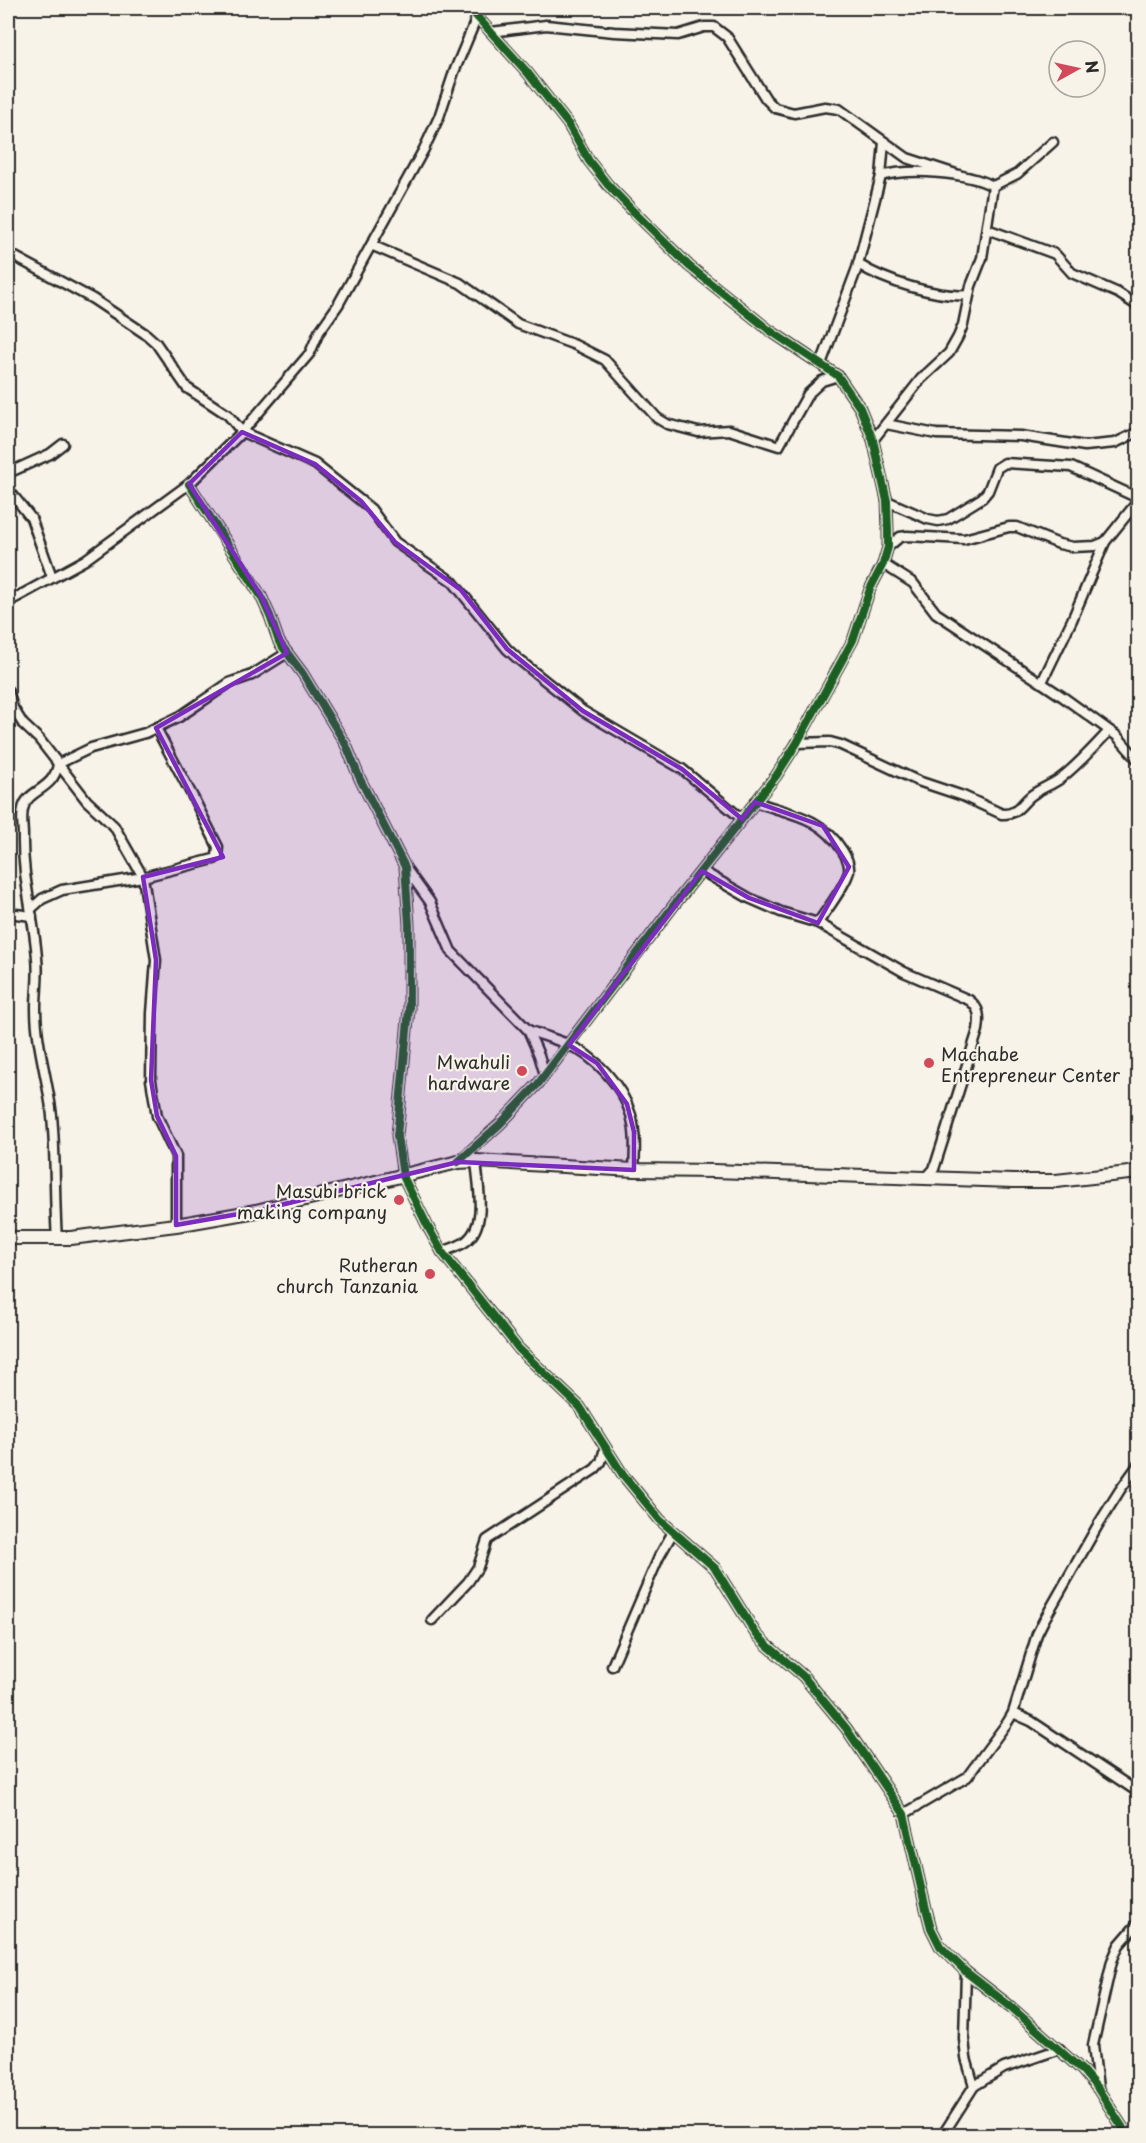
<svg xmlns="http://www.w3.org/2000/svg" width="1146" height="2143" viewBox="0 0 1146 2143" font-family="'Playpen Sans',sans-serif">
  <rect width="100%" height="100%" fill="#f7f3e8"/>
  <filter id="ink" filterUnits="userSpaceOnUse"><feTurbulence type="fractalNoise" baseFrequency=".0167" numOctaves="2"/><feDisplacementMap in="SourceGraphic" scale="12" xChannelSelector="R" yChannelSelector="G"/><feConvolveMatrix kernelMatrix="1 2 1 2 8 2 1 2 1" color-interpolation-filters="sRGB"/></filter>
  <g filter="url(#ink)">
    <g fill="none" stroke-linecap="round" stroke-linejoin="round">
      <defs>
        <g id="street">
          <path d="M491 32 546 25 614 32 678 35 704 27H714L727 37 766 99 775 108 794 113 825 107 839 109 907 158 959 175"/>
          <path d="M881 176C911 168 966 172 993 186"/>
          <path d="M987 229 1055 254 1072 273 1118 293 1138 306"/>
          <path d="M371 245 460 283 518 324 575 345 605 360 657 418 667 424 698 432 729 430 779 446 808 394 822 381 838 376"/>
          <path d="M8 253 93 299 147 335 156 343 187 388 228 415 242 432 315 464 371 509 395 542 453 582 507 649 518 659 583 711 682 769 742 819"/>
          <path d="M858 264C884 281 938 298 969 295"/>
          <path d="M821 364 857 268 881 176 884 142"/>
          <path d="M886 424 936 434 1021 436 1085 446 1115 443 1138 432"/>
          <path d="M873 440 921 379 949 353 958 337 963 325 971 286 982 258 993 186 1017 174 1053 142"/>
          <path d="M8 473 50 454 63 444"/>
          <path d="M189 484 261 596 270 616 279 642 303 674 346 745 360 779 405 867 409 925V1009L397 1136 403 1176 428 1227 442 1252 519 1349 580 1407 623 1475 660 1520 715 1568 756 1634 767 1645 803 1676 846 1728 904 1814 925 1905 931 1928 940 1946 966 1972 1011 2007 1083 2071 1098 2089 1128 2136"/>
          <path d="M8 489 31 518 52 577"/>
          <path d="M887 501 928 519 938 521 948 519 982 498 988 491 997 468 1005 463 1071 467 1138 498"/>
          <path d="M888 547 900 537 907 536 964 539 1009 527H1017L1059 544 1073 547 1095 546 1105 542 1138 501"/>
          <path d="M883 564 913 583 936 613 1063 697 1117 736 1138 760"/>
          <path d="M8 602 85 560 189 484 242 432 310 353 319 332 338 305 424 149 439 117 454 72 477 17"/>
          <path d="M1042 682 1072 620 1105 542"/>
          <path d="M8 691 13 708 23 724 39 739 87 801 114 826 143 877 156 960 152 1013 151 1080 157 1116 176 1156V1225"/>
          <path d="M797 743 830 742 841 745 918 781 963 796 1002 814C1018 815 1021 803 1032 795 1041 788 1052 785 1061 778 1079 764 1094 747 1109 731"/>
          <path d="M755 802C790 814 821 816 842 850 846 856 850 863 849 871 847 883 826 911 818 923"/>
          <path d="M407 870 430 902 451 951 528 1030 539 1055 545 1075"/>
          <path d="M702 871 749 898 781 912 818 923 904 972 969 1000C980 1008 980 1017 978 1030L934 1169 925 1179"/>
          <path d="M31 909 42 899 62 890 143 877 214 859 217 857 218 847 193 797 156 728"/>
          <path d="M8 913 32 916"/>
          <path d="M528 1030C541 1035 555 1039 567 1044 595 1056 622 1085 631 1115 636 1133 635 1151 634 1170"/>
          <path d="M458 1162 500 1124 538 1084 674 905 776 776 797 743 853 640 870 589 883 564 888 547V530L887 501 873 440 860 408 838 376 769 330 689 266 634 212 608 185 589 161 568 124 527 72 469 8"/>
          <path d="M57 1239C54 1198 56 1157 52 1116 48 1080 36 1045 36 1008 36 991 39 975 37 958 34 917 22 878 23 836 23 827 21 818 23 809 27 789 54 791 58 764L91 748 145 733 179 717 229 683 252 675 287 653"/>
          <path d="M442 1252C449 1249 458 1247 465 1242 488 1226 478 1185 476 1161"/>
          <path d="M432 1620 468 1582 478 1567 487 1540 595 1469 601 1462 605 1448"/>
          <path d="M612 1666 659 1557 673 1532"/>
          <path d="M1013 1713 1031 1721 1138 1792"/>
          <path d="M904 1814 967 1777 1007 1723 1013 1713 1037 1634 1044 1620 1098 1525 1120 1490 1138 1465"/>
          <path d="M966 1972 964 2039 966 2058 974 2086"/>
          <path d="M1098 2088 1093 2045 1112 1961 1119 1945 1138 1923"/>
          <path d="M942 2136 974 2086 1004 2068 1060 2049"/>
        </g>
        <path id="secondary" d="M8 1238H71L176 1225 256 1211 458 1162 476 1161 634 1170 714 1171 1013 1181H1056L1138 1172"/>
      </defs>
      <!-- street casing -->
      <use href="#street" stroke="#2b2b2b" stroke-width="13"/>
      <!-- secondary casing -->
      <use href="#secondary" stroke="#2b2b2b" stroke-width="16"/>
      <!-- street -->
      <use href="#street" stroke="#f7f3e8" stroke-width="8"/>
      <!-- secondary -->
      <use href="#secondary" stroke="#f7f3e8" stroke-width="12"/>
      <defs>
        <g id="cycleway">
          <path d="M189 484 261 596 270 616 279 642 303 674 346 745 360 779 405 867 409 925V1009L397 1136 403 1176 428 1227 442 1252 519 1349 580 1407 623 1475 660 1520 715 1568 756 1634 767 1645 803 1676 846 1728 904 1814 925 1905 931 1928 940 1946 966 1972 1011 2007 1083 2071 1098 2089 1128 2136"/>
          <path d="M458 1162 500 1124 538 1084 674 905 776 776 797 743 853 640 870 589 883 564 888 547V530L887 501 873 440 860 408 838 376 769 330 689 266 634 212 608 185 589 161 568 124 527 72 469 8"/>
        </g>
      </defs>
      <!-- cycleway casing -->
      <use href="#cycleway" stroke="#f7f3e8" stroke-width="11"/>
      <!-- cycleway -->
      <use href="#cycleway" stroke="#1b5e20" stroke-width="8"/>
    </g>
  </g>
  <!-- marked area -->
  <path fill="#7b2cbf" fill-opacity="0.2" stroke="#7b2cbf" stroke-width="4.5" stroke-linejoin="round" d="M242 432 315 464 361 501 395 542 461 590 507 649 583 711 682 769 742 819 755 802 823 826 849 867 818 923 749 898 702 871 569 1045 597 1063 627 1104 634 1132V1170L458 1162 256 1211 176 1225V1156L157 1116 151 1080 156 960 143 877 223 857 156 728 287 653 261 596 189 484Z"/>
  <!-- markers -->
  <g fill="#d1495b" stroke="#f7f3e8" stroke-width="2">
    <circle cx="929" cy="1063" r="6"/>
    <circle cx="522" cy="1071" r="6"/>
    <circle cx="399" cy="1200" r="6"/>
    <circle cx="430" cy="1274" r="6"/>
  </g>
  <g text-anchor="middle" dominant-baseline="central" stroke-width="4.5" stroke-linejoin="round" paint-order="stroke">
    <!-- poi labels -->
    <g font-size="18" fill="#2b2b2b" stroke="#f7f3e8" text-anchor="end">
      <text x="941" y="1053" text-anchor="start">Machabe<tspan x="941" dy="21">Entrepreneur Center</tspan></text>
      <text x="510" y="1061">Mwahuli<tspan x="510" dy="21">hardware</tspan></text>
      <text x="387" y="1190">Masubi brick<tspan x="387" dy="21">making company</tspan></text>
      <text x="418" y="1264">Rutheran<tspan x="418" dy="21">church Tanzania</tspan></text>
    </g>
  </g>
  <!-- margin -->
  <rect width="1146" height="2143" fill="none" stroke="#f7f3e8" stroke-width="30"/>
  <rect x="15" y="15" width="1116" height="2113" fill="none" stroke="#2b2b2b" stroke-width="2" filter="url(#ink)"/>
  <!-- north arrow -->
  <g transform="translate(1077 69) rotate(82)"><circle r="28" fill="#f7f3e8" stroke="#a5a39c" stroke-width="1.5"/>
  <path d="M0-4.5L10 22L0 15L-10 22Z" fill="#d1495b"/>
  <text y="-9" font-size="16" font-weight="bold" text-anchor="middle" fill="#2b2b2b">N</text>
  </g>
</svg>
